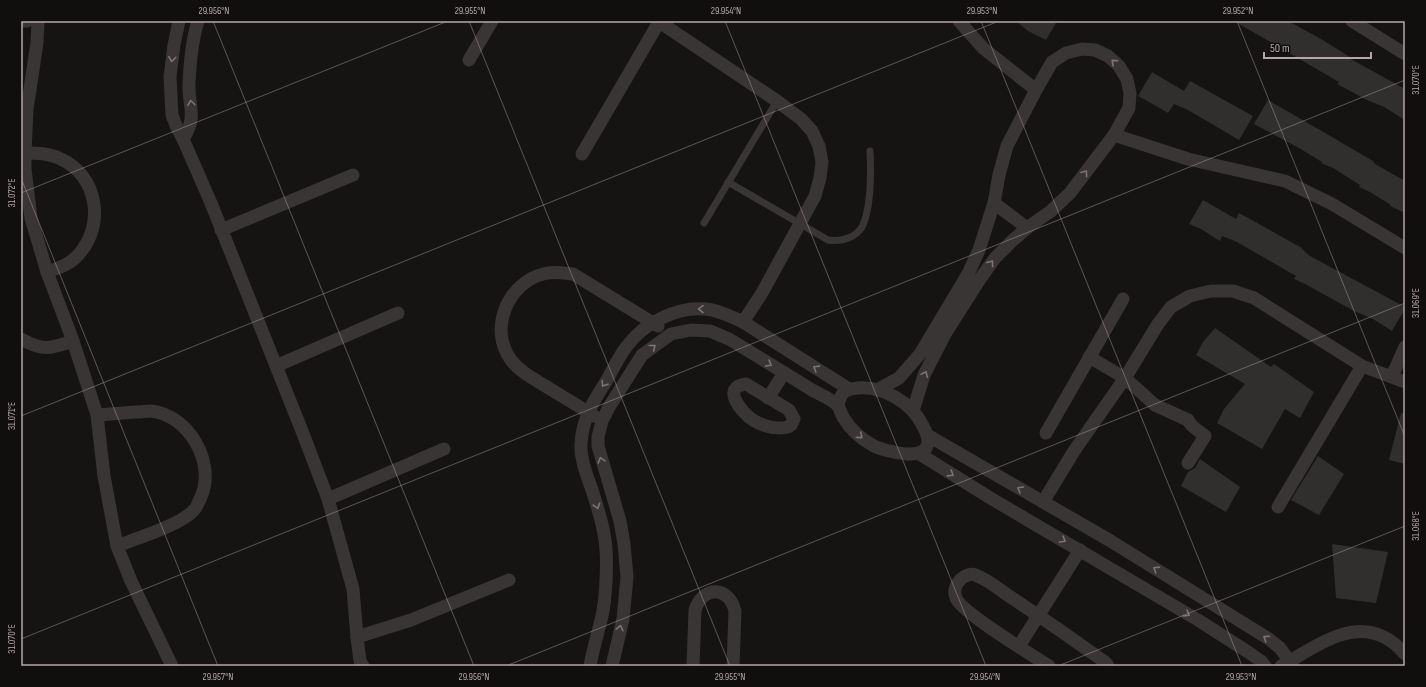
<svg xmlns="http://www.w3.org/2000/svg" width="1426" height="687" viewBox="0 0 1426 687" font-family="'Sofia Sans Condensed',sans-serif">
  <rect width="100%" height="100%" fill="#151413"/>
  <!-- building -->
  <g fill="#312f2e">
    <path d="M1016 21H1057L1046 40 1028 31Z"/>
    <path d="M1234 21H1288L1321 39 1350 57 1349 58 1405 89V120L1384 107 1367 100 1337 84 1339 82Z"/>
    <path d="M1152 72 1184 91 1190 81 1253 116 1239 140 1188 110 1174 104 1168 113 1149 102 1138 96Z"/>
    <path d="M1268 100 1332 137 1373 161 1375 164 1405 181V213L1390 206 1391 205 1370 192 1359 187 1360 185 1333 168 1321 163 1322 162 1299 148 1254 124Z"/>
    <path d="M1203 200 1236 219 1239 213 1302 248V249L1310 256 1405 307V309L1392 331 1373 319 1354 311 1305 284 1294 279 1296 276 1237 242 1222 236 1220 241 1201 229 1189 224Z"/>
    <path d="M1215 328 1271 367 1274 364 1314 392 1300 418 1285 409 1262 449 1217 423 1224 409 1245 384 1196 355 1203 342Z"/>
    <path d="M1401 413 1405 414V464L1389 460Z"/>
    <path d="M1318 456 1344 474 1319 515 1291 500Z"/>
    <path d="M1200 459 1240 487 1226 512 1181 486 1188 472 1195 468Z"/>
    <path d="M1332 544 1388 552 1376 603 1336 598Z"/>
  </g>
  <g fill="none" stroke-linecap="round" stroke-linejoin="round">
    <!-- lane -->
    <g stroke="#3a3535" stroke-width="7">
      <path d="M728 182 828 240C841 242 857 238 863 225 871 206 871 173 870 151"/>
      <path d="M704 223 777 101"/>
    </g>
    <!-- street -->
    <g stroke="#3a3535" stroke-width="13">
      <path d="M21 21H27"/>
      <path d="M38 21 37 43 27 109 25 153V169L31 218 47 272 73 341 97 415 104 476 117 546 131 581 172 666"/>
      <path d="M179 21 174 45 170 77 172 115 177 128 183 139 211 203 302 431 328 499 353 589 357 637 360 661 363 666"/>
      <path d="M658 21 777 101 801 119 812 131 819 146 822 162 820 178 815 196 762 293 743 322"/>
      <path d="M959 21 983 48 1036 90"/>
      <path d="M1352 21 1405 54"/>
      <path d="M469 60 492 21"/>
      <path d="M1114 135 1188 159 1285 181 1332 204 1405 248"/>
      <path d="M183 139C198 116 188 107 189 83 190 62 192 40 198 21"/>
      <path d="M25 153C37 153 49 153 61 159 98 176 105 225 79 254 71 264 59 268 47 272"/>
      <path d="M582 154 659 22"/>
      <path d="M994 203 1027 228"/>
      <path d="M221 230 353 175"/>
      <path d="M21 339C43 351 49 349 73 341"/>
      <path d="M1089 357 1125 378 1155 405 1188 420C1191 427 1199 431 1205 436L1188 463"/>
      <path d="M276 366 398 313"/>
      <path d="M1392 376 1405 347"/>
      <path d="M746 384 789 410 794 419 791 425C788 428 784 428 780 428 770 428 761 425 753 420 742 413 720 387 746 384Z"/>
      <path d="M877 390 899 378 920 354 969 272 979 250 994 203 999 175 1007 146 1036 90 1052 62 1066 53 1082 49 1095 50 1108 56 1119 66 1127 79 1130 93 1129 108 1114 135 1070 193 1051 211 1027 228 1012 241 995 258 980 279 945 334 924 375 913 411"/>
      <path d="M768 398 784 373"/>
      <path d="M97 415C110 414 123 413 136 412 141 412 147 411 151 411 189 415 216 463 201 497 199 501 197 507 194 510 181 525 137 538 117 546"/>
      <path d="M594 416C579 406 563 397 547 387 534 379 520 372 511 360 488 329 508 283 543 274 553 271 563 273 573 274L658 326"/>
      <path d="M1046 433 1123 299"/>
      <path d="M927 435 1109 540 1269 639 1280 648 1293 666"/>
      <path d="M918 453 992 499 1198 620 1248 652 1261 661 1265 666"/>
      <path d="M328 499 444 449"/>
      <path d="M1043 502 1074 451 1125 378 1158 324 1171 307 1190 296 1211 291H1233L1254 298 1362 366 1405 382"/>
      <path d="M1278 507 1362 366"/>
      <path d="M357 637 411 620 509 580"/>
      <path d="M1019 646 1080 550"/>
      <path d="M590 666C593 649 598 633 602 616 606 598 608 559 605 540 603 524 598 509 593 493 588 478 580 460 581 444 582 419 594 400 607 380 613 369 619 356 627 346 644 323 677 306 706 309 719 310 732 317 743 322L849 389"/>
      <path d="M612 666 623 619 627 577 624 544 620 521 598 446V437L602 421 609 407 642 355 671 334 691 330 710 331 729 339C757 356 785 373 812 390 819 394 834 400 838 406 840 409 841 413 843 417 850 429 861 439 874 446 885 451 929 464 928 440 928 435 925 430 923 426 912 403 884 386 858 388 845 389 841 392 838 405"/>
      <path d="M693 666 695 610C703 585 729 586 735 611L733 666"/>
      <path d="M1049 666C1032 655 961 612 956 598 953 591 956 584 961 579 964 576 971 573 975 575 987 579 999 589 1009 596 1041 617 1073 639 1105 662L1108 666"/>
      <path d="M1281 666C1311 650 1348 619 1384 637 1392 641 1399 647 1405 654"/>
    </g>
  </g>
  <!-- one-way arrows -->
  <defs><path id="oneway-chevron" d="M-2-3.5L2.5 0L-2 3.5" fill="none" stroke-width="1.6" stroke-linecap="round" stroke-linejoin="round"/></defs>
  <g stroke="#7e7375">
    <use href="#oneway-chevron" transform="translate(172 59) rotate(97)"/>
    <use href="#oneway-chevron" transform="translate(1114 62) rotate(-138)"/>
    <use href="#oneway-chevron" transform="translate(191 103) rotate(-97)"/>
    <use href="#oneway-chevron" transform="translate(1085 173) rotate(-53)"/>
    <use href="#oneway-chevron" transform="translate(991 263) rotate(-53)"/>
    <use href="#oneway-chevron" transform="translate(701 309) rotate(-179)"/>
    <use href="#oneway-chevron" transform="translate(653 347) rotate(-38)"/>
    <use href="#oneway-chevron" transform="translate(769 364) rotate(31)"/>
    <use href="#oneway-chevron" transform="translate(816 368) rotate(-148)"/>
    <use href="#oneway-chevron" transform="translate(925 374) rotate(-66)"/>
    <use href="#oneway-chevron" transform="translate(604 384) rotate(122)"/>
    <use href="#oneway-chevron" transform="translate(860 436) rotate(40)"/>
    <use href="#oneway-chevron" transform="translate(601 460) rotate(-106)"/>
    <use href="#oneway-chevron" transform="translate(951 474) rotate(32)"/>
    <use href="#oneway-chevron" transform="translate(1020 489) rotate(-150)"/>
    <use href="#oneway-chevron" transform="translate(597 506) rotate(72)"/>
    <use href="#oneway-chevron" transform="translate(1063 540) rotate(30)"/>
    <use href="#oneway-chevron" transform="translate(1156 569) rotate(-148)"/>
    <use href="#oneway-chevron" transform="translate(1187 614) rotate(31)"/>
    <use href="#oneway-chevron" transform="translate(620 628) rotate(-77)"/>
    <use href="#oneway-chevron" transform="translate(1266 638) rotate(-146)"/>
  </g>
  <!-- ticks -->
  <path fill="none" stroke="#b5a6a9" stroke-width="1" stroke-opacity="0.45" d="M213 21 474 666M469 21 730 666M725 21 986 666M981 21 1242 666M1237 21 1405 437M21 178 218 666M21 193 448 21M21 416 999 21M21 639 1405 80M506 666 1405 303M1058 666 1405 526"/>
  <!-- border -->
  <rect width="1426" height="687" fill="none" stroke="#100f0e" stroke-width="44"/>
  <!-- scale -->
  <path d="M1264 52v6h107v-6" fill="none" stroke="#b5a6a9" stroke-width="2"/>
  <text x="1270" y="52" font-size="12" fill="#b5a6a9" stroke="#100f0e" stroke-width="3" paint-order="stroke">50 m</text>
  <rect x="22" y="22" width="1382" height="643" fill="none" stroke="#b5a6a9" stroke-width="1.5"/>
  <g font-size="10" text-anchor="middle" fill="#b5a6a9">
    <text x="214" y="14">29.956°N</text>
    <text x="470" y="14">29.955°N</text>
    <text x="726" y="14">29.954°N</text>
    <text x="982" y="14">29.953°N</text>
    <text x="1238" y="14">29.952°N</text>
    <text transform="translate(1415 80) rotate(-90)" y="4">31.070°E</text>
    <text transform="translate(11 193) rotate(-90)" y="4">31.072°E</text>
    <text transform="translate(1415 303) rotate(-90)" y="4">31.069°E</text>
    <text transform="translate(11 416) rotate(-90)" y="4">31.071°E</text>
    <text transform="translate(1415 526) rotate(-90)" y="4">31.068°E</text>
    <text transform="translate(11 639) rotate(-90)" y="4">31.070°E</text>
    <text x="218" y="680">29.957°N</text>
    <text x="474" y="680">29.956°N</text>
    <text x="730" y="680">29.955°N</text>
    <text x="985" y="680">29.954°N</text>
    <text x="1241" y="680">29.953°N</text>
  </g>
</svg>
